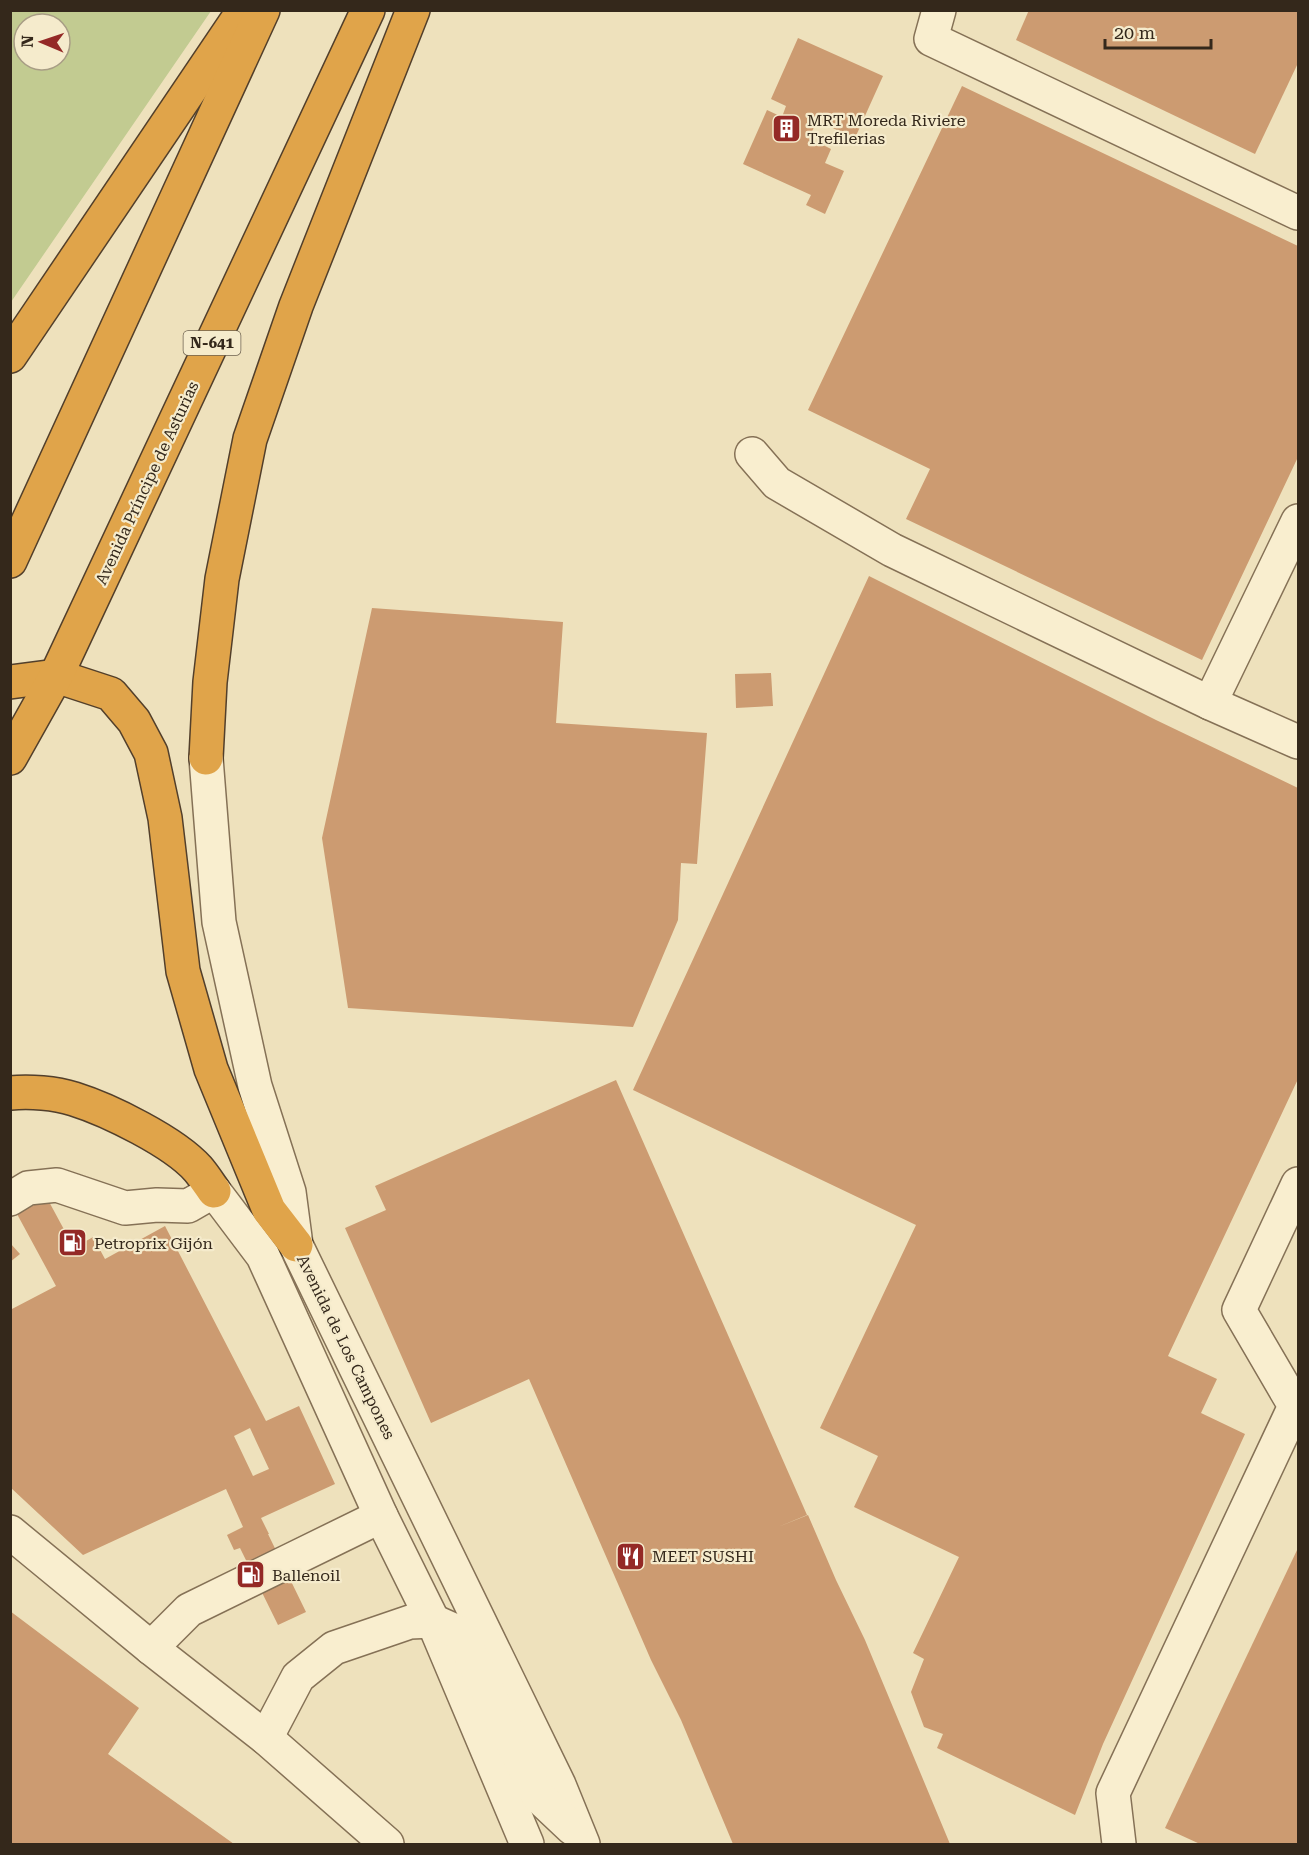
<svg xmlns="http://www.w3.org/2000/svg" width="1309" height="1855" viewBox="0 0 1309 1855" font-family="'Roboto Serif',serif">
  <rect width="100%" height="100%" fill="#eee1bc"/>
  <!-- green -->
  <path fill="#c2cb91" fill-rule="evenodd" d="M11 10 211 11 11 302 10 11ZM24 24H60V60H24Z"/>
  <!-- building -->
  <g fill="#cc9b71" fill-rule="evenodd">
    <path d="M1029 10H1298V63L1255 154 1016 40Z"/>
    <path d="M798 38 883 76 855 138 817 121 809 138 831 149 825 163 844 171 825 214 806 205 811 195 743 164 767 110 782 117 786 106 771 99Z"/>
    <path d="M962 86 1298 246V457L1202 660 906 519 930 469 808 410Z"/>
    <path d="M869 576 1156 720 1298 788V1079L1168 1356 1217 1379 1201 1413 1245 1434 1103 1744 1075 1815 937 1748 943 1734 924 1727 911 1692 924 1659 913 1653 959 1557 854 1507 878 1456 820 1428 916 1225 633 1090Z"/>
    <path d="M372 608 563 622 556 723 707 733 697 864 681 863 678 920 633 1027 348 1008 322 838Z"/>
    <path d="M771 673 773 706 736 708 735 674Z"/>
    <path d="M616 1080 807 1515 778 1527 808 1515 836 1580 865 1640 950 1844H733L681 1720 651 1660 529 1379 431 1423 345 1228 386 1210 375 1186Z"/>
    <path d="M47 1198 74 1248 93 1237 105 1259 165 1226 266 1421 299 1406 335 1484 261 1518 269 1534H268L306 1612 278 1625 240 1548 234 1550 227 1535 243 1527 226 1489 83 1555 10 1487V1310L56 1286 17 1214ZM250 1428 269 1469 253 1476 234 1436Z"/>
    <path d="M10 1243 20 1254 10 1262Z"/>
    <path d="M1298 1548V1844H1200L1165 1828Z"/>
    <path d="M10 1611 139 1708 108 1754 234 1844H10Z"/>
  </g>
  <g fill="none" stroke-linecap="round" stroke-linejoin="round">
    <defs>
      <g id="minor">
        <path d="M939 10 931 39 1298 213"/>
        <path d="M752 454 777 483 892 550 1210 703 1298 742"/>
        <path d="M1210 703 1298 521"/>
        <path d="M206 758 219 922 255 1086 289 1192 296 1245 559 1785 583 1844"/>
        <path d="M10 1199 28 1188 57 1185 125 1208 157 1205 188 1206 214 1191 263 1256 381 1516 433 1621 527 1844"/>
        <path d="M10 1532 151 1648 266 1738 387 1844"/>
        <path d="M151 1648 189 1610 381 1516"/>
        <path d="M266 1738 298 1677 334 1648 410 1622 433 1621 460 1633 538 1796 572 1828"/>
        <path d="M1119 1844 1113 1793 1295 1406 1239 1310 1298 1184"/>
      </g>
      <g id="highway">
        <path d="M10 356 244 10"/>
        <path d="M10 561 263 10"/>
        <path d="M10 682 56 676 111 694 134 721 151 753 165 818 183 971 211 1069 269 1210 296 1245"/>
        <path d="M10 758 56 676 368 10"/>
        <path d="M206 758 210 682 222 579 250 439 296 306 413 10"/>
        <path d="M10 1093C30 1091 55 1093 74 1099 109 1110 174 1142 198 1169 204 1176 209 1184 214 1191"/>
      </g>
    </defs>
    <!-- minor casing -->
    <use href="#minor" stroke="#857156" stroke-width="36"/>
    <!-- highway casing -->
    <use href="#highway" stroke="#523f2b" stroke-width="36"/>
    <!-- minor -->
    <use href="#minor" stroke="#f9eecf" stroke-width="33"/>
    <!-- highway -->
    <use href="#highway" stroke="#e0a44a" stroke-width="33"/>
  </g>
  <!-- icons -->
  <defs>
    <symbol id="building-square" viewBox="-11 -11 22 22"><rect x="-9" y="-9" width="18" height="18" rx="4" fill="#942926" stroke="#f5ebcc"/><path d="M-4-6H4V6H1V3H-1V6H-4ZM-2.5-4.3h1.7v1.8h-1.7ZM.8-4.3h1.7v1.8H.8ZM-2.5-1h1.7V.8h-1.7ZM.8-1h1.7V.8H.8Z" fill="#fff"/></symbol>
    <symbol id="fuel-square" viewBox="-11 -11 22 22"><rect x="-9" y="-9" width="18" height="18" rx="4" fill="#942926" stroke="#f5ebcc"/><path d="M-5.5-6h7V0h2V4h1.3V-2.5L3-4.5l.8-.8L6-3V5H2.5V1h-1V6h-7ZM-4.2-4.7v3.2H.2V-4.7Z" fill="#fff"/></symbol>
    <symbol id="restaurant-square" viewBox="-11 -11 22 22"><rect x="-9" y="-9" width="18" height="18" rx="4" fill="#942926" stroke="#f5ebcc"/><path d="M-5-6h1v4h1v-4h1v4h1v-4h1v5L-1.5 .5V6h-2V.5L-5-1ZM5-6V6H3V1.5H1.5Q1.5-4 5-6Z" fill="#fff"/></symbol>
  </defs>
  <g fill-rule="evenodd">
    <use href="#building-square" x="770" y="112" width="33" height="33"/>
    <use href="#fuel-square" x="56" y="1226" width="33" height="33"/>
    <use href="#restaurant-square" x="614" y="1540" width="33" height="33"/>
    <use href="#fuel-square" x="234" y="1558" width="33" height="33"/>
  </g>
  <g text-anchor="middle" dominant-baseline="central" stroke-width="4.5" stroke-linejoin="round" paint-order="stroke">
    <!-- shield labels -->
    <rect fill="#f5ebcc" stroke="#6e6250" stroke-width="1.5" x="183.5" y="331" width="57" height="24" rx="4.5"/>
    <g font-size="15" font-weight="bold" fill="#34281b">
      <text x="212" y="343">N-641</text>
    </g>
    <!-- poi labels -->
    <g font-size="16" fill="#34281b" stroke="#f5ebcc" text-anchor="start">
      <text x="807" y="120">MRT Moreda Riviere<tspan x="807" dy="18">Trefilerias</tspan></text>
      <text x="94" y="1243">Petroprix Gijón</text>
      <text x="652" y="1556">MEET SUSHI</text>
      <text x="272" y="1575">Ballenoil</text>
    </g>
    <!-- street labels -->
    <g font-size="16" fill="#34281b" stroke="#f5ebcc">
      <text transform="translate(147 483) rotate(-65)">Avenida Príncipe de Asturias</text>
      <text transform="translate(346 1347) rotate(64)">Avenida de Los Campones</text>
    </g>
  </g>
  <!-- border -->
  <rect width="1309" height="1855" fill="none" stroke="#34281b" stroke-width="24"/>
  <!-- north arrow -->
  <g transform="translate(42 42) rotate(272)"><circle r="28" fill="#f5ebcc" stroke="#a89d85" stroke-width="1.5"/>
  <path d="M0-4.5L10 22L0 15L-10 22Z" fill="#942926"/>
  <text y="-9" font-size="16" font-weight="bold" text-anchor="middle" fill="#34281b">N</text>
  </g>
  <!-- scale -->
  <path d="M1105 39v9h106v-9" fill="none" stroke="#34281b" stroke-width="3"/>
  <text x="1114" y="39" font-size="18" fill="#34281b" stroke="#f5ebcc" stroke-width="4.5" paint-order="stroke">20 m</text>
</svg>
